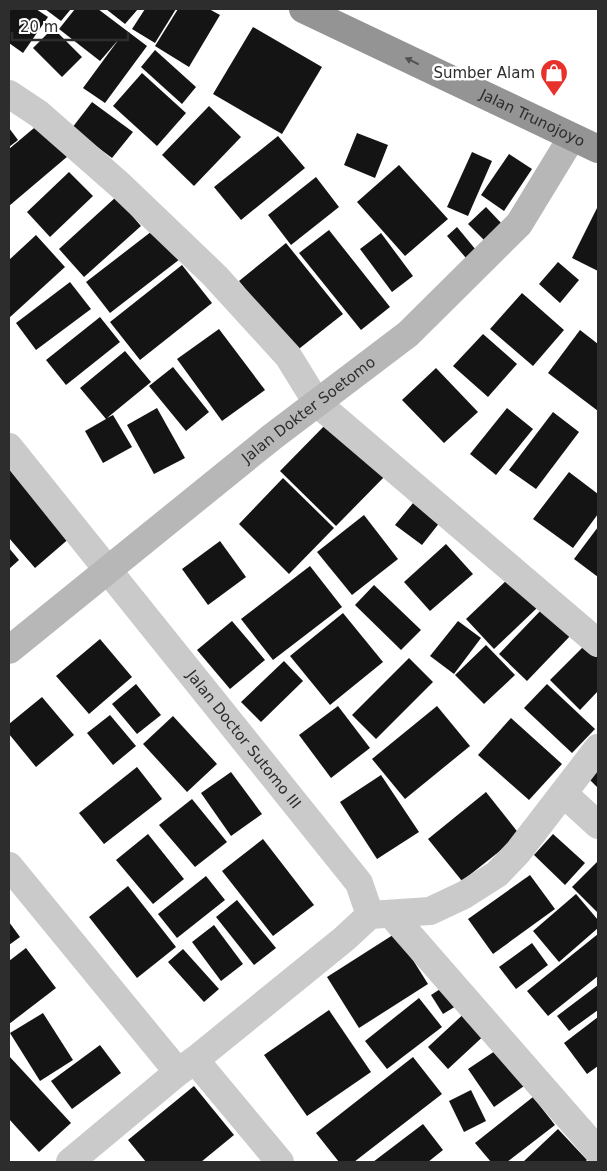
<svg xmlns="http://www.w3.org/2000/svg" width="607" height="1171" viewBox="0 0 607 1171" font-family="'DejaVu Sans',sans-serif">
  <rect width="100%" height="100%" fill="#fff"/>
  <!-- building -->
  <g fill="#141414">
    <path d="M11 9H36L48 17 23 53 9 43V12Z"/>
    <path d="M45 9H71L61 21Z"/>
    <path d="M75 9H98L147 46 105 103 83 88 119 39 100 61 59 29Z"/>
    <path d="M106 9H138L125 24Z"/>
    <path d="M145 9H176L155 43 132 29Z"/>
    <path d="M178 9H209L220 15 189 67 155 46Z"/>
    <path d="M253 27 322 67 282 134 213 94Z"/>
    <path d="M53 28 82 57 62 77 33 48Z"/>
    <path d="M155 50 196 87 182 104 141 67Z"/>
    <path d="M142 73 186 113 157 146 113 106Z"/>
    <path d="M92 102 133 132 112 158 72 128Z"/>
    <path d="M209 106 241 137 194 186 162 155Z"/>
    <path d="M40 123 68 156 9 206V149Z"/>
    <path d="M9 128 18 140 9 147Z"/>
    <path d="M357 133 388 145 375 178 344 165Z"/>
    <path d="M278 136 305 168 241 220 214 187Z"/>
    <path d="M472 152 492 161 468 216 447 207Z"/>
    <path d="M509 154 532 169 504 211 481 195Z"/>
    <path d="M399 165 448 219 405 256 357 202Z"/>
    <path d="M69 172 93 196 50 237 27 212Z"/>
    <path d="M316 177 339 207 291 245 268 215Z"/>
    <path d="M116 197 141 226 84 277 59 249Z"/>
    <path d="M598 206V271L572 258Z"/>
    <path d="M486 207 503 225 486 242 468 224Z"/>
    <path d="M457 227 476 250 466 258 447 236Z"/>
    <path d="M156 228 180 259 110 313 86 282Z"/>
    <path d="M329 230 390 307 361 330 299 253Z"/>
    <path d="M381 233 413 276 392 292 360 249Z"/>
    <path d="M36 235 65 267 9 318V260Z"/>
    <path d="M286 243 343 314 295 352 239 281Z"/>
    <path d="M558 262 579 280 560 303 539 284Z"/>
    <path d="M182 265 212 303 140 360 110 322Z"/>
    <path d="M70 282 91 309 36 350 16 323Z"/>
    <path d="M522 293 564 330 533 366 490 329Z"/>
    <path d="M100 317 120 342 66 385 46 360Z"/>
    <path d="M219 329 265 390 222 421 177 359Z"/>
    <path d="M580 330 598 344V411L548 373Z"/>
    <path d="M483 334 517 364 488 397 453 366Z"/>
    <path d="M125 351 151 382 107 418 113 415 132 447 103 463 85 431 106 419 80 388Z"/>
    <path d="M173 367 209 412 186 431 149 386Z"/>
    <path d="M436 368 478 412 444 443 402 400Z"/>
    <path d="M157 408 185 458 154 474 127 425Z"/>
    <path d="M507 408 533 429 496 475 470 454Z"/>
    <path d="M553 412 579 432 536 489 509 470Z"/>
    <path d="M332 418 388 473 336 526 280 471Z"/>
    <path d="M9 463 72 536 35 568 9 538Z"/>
    <path d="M569 472 598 494V514L573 548 533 519Z"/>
    <path d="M283 478 334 528 289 574 239 524Z"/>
    <path d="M418 497 444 517 422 545 395 525Z"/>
    <path d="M364 515 398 559 352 595 317 552Z"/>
    <path d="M598 527V577L574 559Z"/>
    <path d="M220 541 246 577 208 605 182 569Z"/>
    <path d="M446 544 473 574 430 611 404 582Z"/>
    <path d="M9 548 19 560 9 569Z"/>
    <path d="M310 566 342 607 273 660 241 619Z"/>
    <path d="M510 577 538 607 494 649 466 619Z"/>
    <path d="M374 585 421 630 401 650 355 605Z"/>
    <path d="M545 606 573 633 527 681 499 654Z"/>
    <path d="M343 613 383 662 330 705 290 656Z"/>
    <path d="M232 621 265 660 230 689 197 650Z"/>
    <path d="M458 621 481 638 454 674 430 656Z"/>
    <path d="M100 639 132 677 89 714 56 676Z"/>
    <path d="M588 642 598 652V691L580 710 550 680Z"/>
    <path d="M486 645 515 675 484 704 455 675Z"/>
    <path d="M409 658 433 682 376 739 352 715Z"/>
    <path d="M284 661 303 681 261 722 241 702Z"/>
    <path d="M136 684 161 715 137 734 112 704Z"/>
    <path d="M547 684 595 729 572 753 524 708Z"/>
    <path d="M42 697 74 735 36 767 9 734V724Z"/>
    <path d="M338 706 370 748 331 778 299 735Z"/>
    <path d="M437 706 470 746 405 799 372 759Z"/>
    <path d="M110 715 136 746 113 765 87 733Z"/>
    <path d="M173 716 217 764 187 792 143 744Z"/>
    <path d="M511 718 562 764 529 800 478 755Z"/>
    <path d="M598 760V788L584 774Z"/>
    <path d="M137 767 162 799 104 844 79 813Z"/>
    <path d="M231 772 262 814 231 836 201 793Z"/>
    <path d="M381 775 419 832 377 859 340 802Z"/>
    <path d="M486 792 520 835 462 881 428 839Z"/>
    <path d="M192 799 227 842 195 867 159 825Z"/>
    <path d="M148 834 184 879 153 904 116 860Z"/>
    <path d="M553 834 585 863 565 885 534 855Z"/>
    <path d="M263 839 314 905 273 936 222 871Z"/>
    <path d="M598 861V913L572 887Z"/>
    <path d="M530 875 555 909 493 954 468 919Z"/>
    <path d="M206 876 225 900 177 938 158 914Z"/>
    <path d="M128 886 176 947 137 978 89 917Z"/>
    <path d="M576 894 598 920V928L559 962 533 931Z"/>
    <path d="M237 900 276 948 254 965 216 917Z"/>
    <path d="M9 922 20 937 9 945Z"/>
    <path d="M214 925 243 964 221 981 192 942Z"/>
    <path d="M396 933 428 984 359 1028 327 977Z"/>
    <path d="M598 934V976L548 1016 527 991Z"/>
    <path d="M532 943 548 965 516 989 499 967Z"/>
    <path d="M26 948 56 988 9 1024V961Z"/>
    <path d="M183 949 219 989 204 1002 168 962Z"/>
    <path d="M448 984 461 1003 443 1014 431 995Z"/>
    <path d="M598 985V1010L569 1031 557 1016Z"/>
    <path d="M419 998 442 1027 387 1069 365 1041Z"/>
    <path d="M469 1009 489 1031 448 1069 428 1047Z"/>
    <path d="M329 1010 371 1072 307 1116 264 1055Z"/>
    <path d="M43 1013 73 1060 40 1081 10 1033Z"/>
    <path d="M598 1017V1066L587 1074 564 1043Z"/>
    <path d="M100 1045 121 1073 72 1109 51 1081Z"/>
    <path d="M501 1047 527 1084 494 1107 468 1069Z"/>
    <path d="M9 1056 71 1123 39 1152 9 1119Z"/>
    <path d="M413 1057 442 1094 354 1162H339L316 1133Z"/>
    <path d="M194 1086 234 1135 201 1162H146L128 1140Z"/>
    <path d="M471 1090 486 1121 464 1132 449 1101Z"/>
    <path d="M533 1097 555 1125 507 1162H491L475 1143Z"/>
    <path d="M423 1124 443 1150 428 1162H373Z"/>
    <path d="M558 1129 587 1160 585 1162H523Z"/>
  </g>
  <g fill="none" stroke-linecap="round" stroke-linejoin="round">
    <!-- street -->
    <g stroke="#cacaca" stroke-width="28">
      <path d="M9 94 39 114 121 186 215 276 288 356 317 403 598 643"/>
      <path id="s1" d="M9 447 359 883 370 915"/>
      <path d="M564 794 598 825"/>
      <path d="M9 866 178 1072"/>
      <path d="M391 914 598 1151"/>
      <path d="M195 1060 280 1162"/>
      <path d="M70 1162 178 1072 195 1060 344 939 370 915 430 911 464 895 497 874 518 852 598 748"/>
    </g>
    <!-- secondary -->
    <path stroke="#b7b7b7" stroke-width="28" id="s2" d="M9 650 272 437 408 334 519 224 572 137"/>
    <!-- highway -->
    <path stroke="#949494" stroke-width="28" id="s3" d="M303 9 598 149"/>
  </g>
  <!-- one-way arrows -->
  <defs><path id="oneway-solid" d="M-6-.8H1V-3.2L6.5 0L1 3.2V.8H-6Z" transform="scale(1.25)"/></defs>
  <use fill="#515151" href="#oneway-solid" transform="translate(412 61) rotate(-154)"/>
  <!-- icons -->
  <defs>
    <symbol id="shop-pin" viewBox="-11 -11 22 30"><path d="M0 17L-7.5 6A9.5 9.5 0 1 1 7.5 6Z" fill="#e9312b" stroke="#fff"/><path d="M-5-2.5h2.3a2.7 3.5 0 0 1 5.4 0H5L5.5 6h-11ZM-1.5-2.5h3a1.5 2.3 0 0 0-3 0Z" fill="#fff"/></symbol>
  </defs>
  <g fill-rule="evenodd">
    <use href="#shop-pin" x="538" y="57" width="32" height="43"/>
  </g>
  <g text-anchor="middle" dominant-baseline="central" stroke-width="5" stroke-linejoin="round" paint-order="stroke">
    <!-- poi labels -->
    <g font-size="15" fill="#2d2d2d" stroke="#fff" text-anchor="end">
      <text x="535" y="73">Sumber Alam</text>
    </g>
    <!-- street labels -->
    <g font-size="15" fill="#2d2d2d" stroke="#fff">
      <text stroke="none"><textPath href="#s3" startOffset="254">Jalan Trunojoyo</textPath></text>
      <text stroke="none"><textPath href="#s2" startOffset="384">Jalan Dokter Soetomo</textPath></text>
      <text stroke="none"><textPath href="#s1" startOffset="375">Jalan Doctor Sutomo III</textPath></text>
    </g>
  </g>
  <!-- border -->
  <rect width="607" height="1171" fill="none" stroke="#2d2d2d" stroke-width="20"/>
  <!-- scale -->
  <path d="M12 32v8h116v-8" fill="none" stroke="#2d2d2d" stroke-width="2.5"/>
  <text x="20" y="32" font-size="15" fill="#2d2d2d" stroke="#ffffff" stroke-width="4" paint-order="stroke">20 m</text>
</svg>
